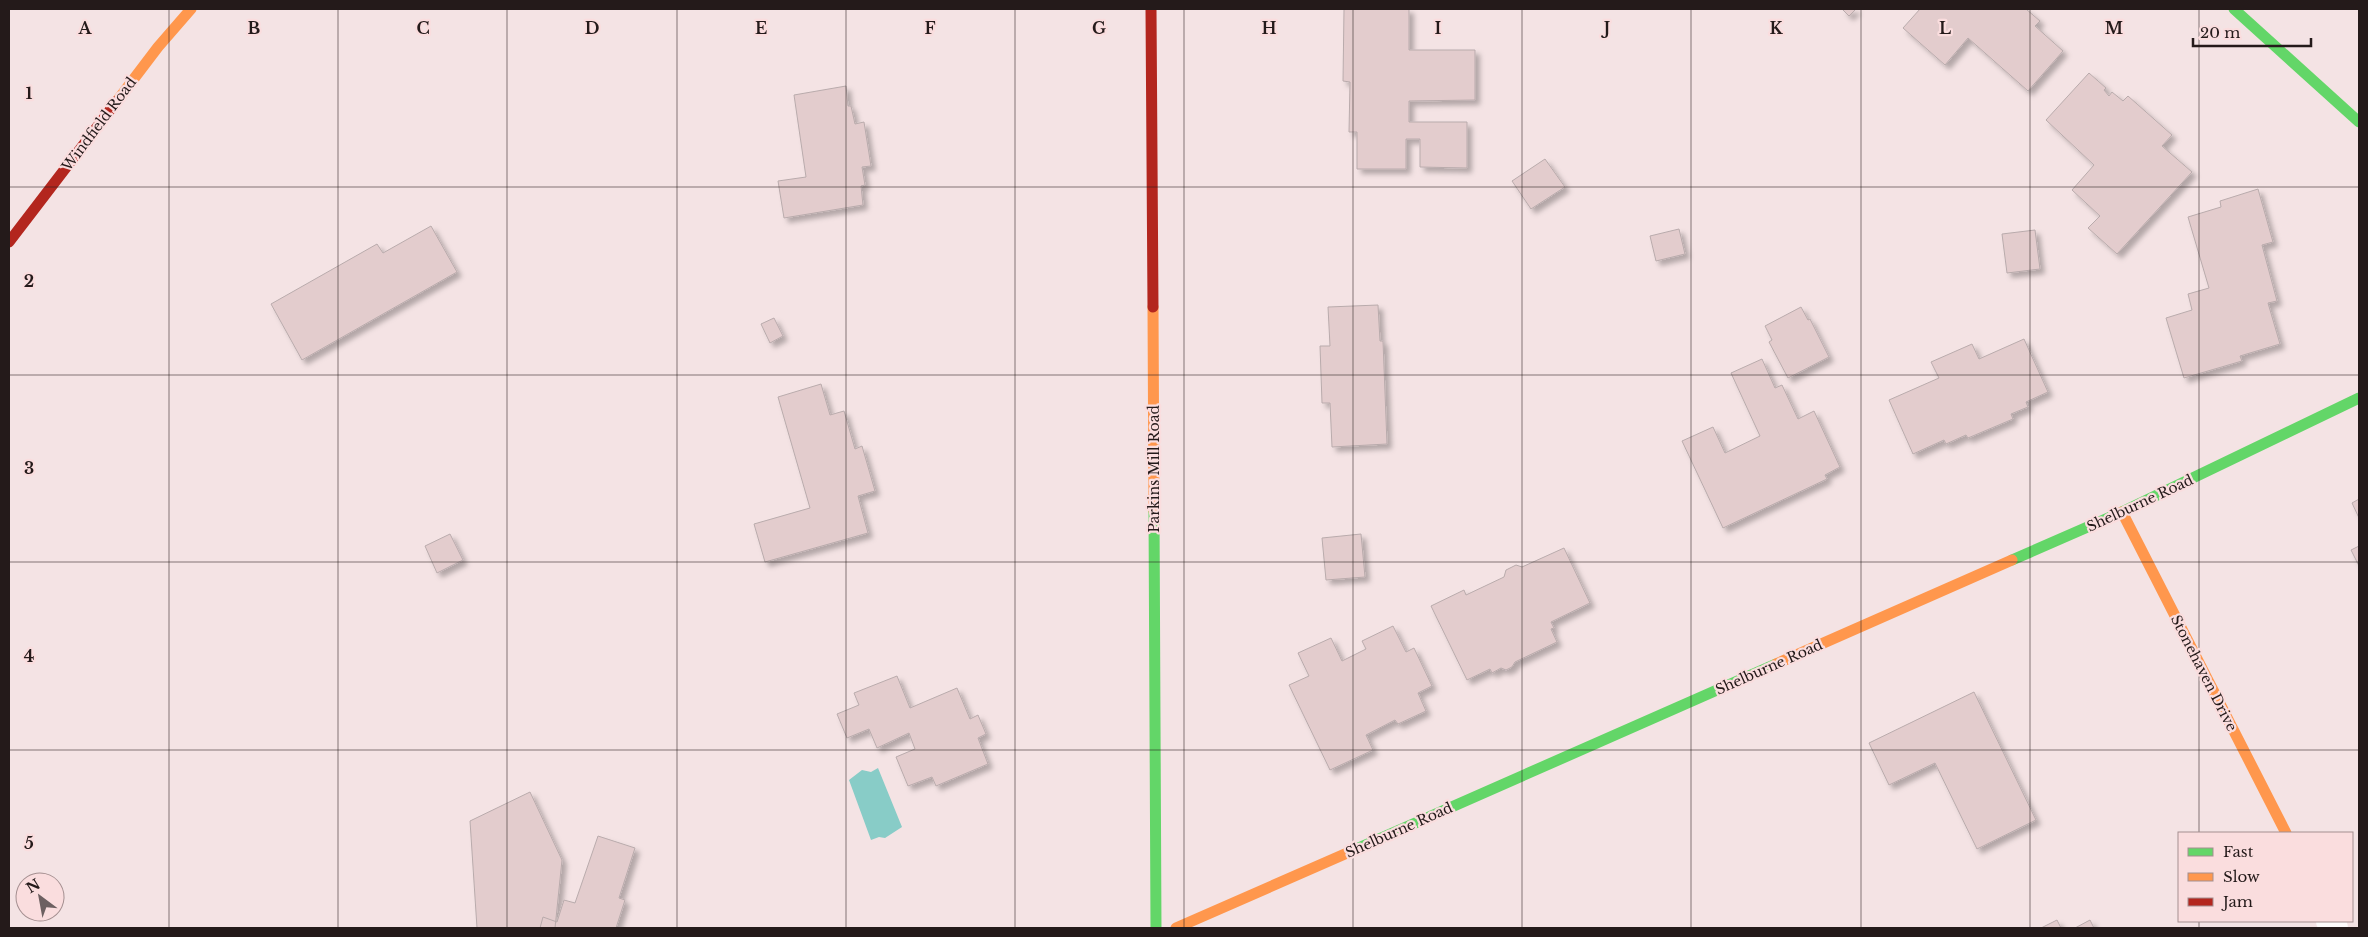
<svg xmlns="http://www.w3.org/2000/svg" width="2368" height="937" font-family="'Libre Baskerville',serif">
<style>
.water{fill:#88ccc7}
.building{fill:#e3cccd;stroke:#b9abac;filter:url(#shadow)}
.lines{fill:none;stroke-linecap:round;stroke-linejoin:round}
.street{stroke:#fdfbfb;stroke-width:28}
.fast{stroke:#63d668;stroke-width:11}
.slow{stroke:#ff974d;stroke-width:11}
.jam{stroke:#b3261e;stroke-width:11}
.grid{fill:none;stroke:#241a1a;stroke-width:1;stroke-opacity:0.55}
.labels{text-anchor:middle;stroke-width:4.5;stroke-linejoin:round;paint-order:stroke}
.street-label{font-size:14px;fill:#241a1a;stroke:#faddde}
.grid-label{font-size:16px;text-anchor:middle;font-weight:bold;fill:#241a1a;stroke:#faddde;stroke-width:4.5;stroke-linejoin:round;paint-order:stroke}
</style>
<defs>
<filter id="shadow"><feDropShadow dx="4.5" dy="4.5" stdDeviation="2.5" flood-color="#0004"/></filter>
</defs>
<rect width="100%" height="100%" fill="#f4e3e4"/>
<!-- water -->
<path class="water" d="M878 768 902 827 885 838 879 837 871 840 849 780 862 770 871 772Z"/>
<!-- building -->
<path class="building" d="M1344 9H1409V50H1475V100L1409 101V122H1467V168L1420 167V139H1406V169H1357V132H1349L1350 82 1343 81Z
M1842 9H1856L1849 16Z
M1920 9H2026L2040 21 2035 26 2063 51 2028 91 1968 38 1945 65 1903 28Z
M2089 73 2106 88 2104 90 2109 96 2112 92 2123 101 2128 96 2172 135 2162 146 2192 172 2117 254 2088 228 2100 216 2072 190 2094 165 2046 120Z
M846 86 848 106H851L855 124 864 122 871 166 862 167 865 185 861 186 863 205 784 218 778 181 806 177 794 95Z
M1545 159 1565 187 1531 209 1512 181Z
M2258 189 2273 242 2262 245 2277 301 2268 303 2280 344 2240 356 2242 361 2184 378 2166 318 2192 310 2188 294 2209 288 2188 217 2221 207 2220 201Z
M431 226 457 272 302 360 271 304 377 244 383 253Z
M1679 229 1685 254 1656 261 1650 236Z
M2035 230 2040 269 2007 273 2002 234Z
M1378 305 1380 341H1383L1387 444 1332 447 1330 403H1322L1320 346H1330L1328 307Z
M1801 307 1808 320 1810 319 1829 357 1788 378 1769 342 1772 340 1765 326Z
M774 318 783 336 770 343 761 324Z
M2024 339 2048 392 2026 402 2028 407 2011 414 2013 419 1968 438 1966 435 1946 444 1944 440 1913 454 1889 400 1939 378 1931 362 1972 344 1979 359Z
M1762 359 1775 388 1782 385 1798 419 1814 411 1840 467 1825 475 1827 479 1723 528 1682 441 1713 427 1725 453 1760 436 1731 373Z
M821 384 830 415 844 411 855 449 862 446 875 491 858 496 868 533 765 562 754 524 810 508 778 397Z
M2359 499V518L2352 503Z
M450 534 463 560 437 573 425 546Z
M1361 534 1365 577 1326 580 1322 538Z
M2359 546V566L2351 550Z
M1564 548 1590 603 1551 622 1554 628 1551 629 1557 642 1515 662 1512 667 1506 670 1501 668 1492 673 1490 669 1467 680 1431 606 1464 590 1466 595 1504 577 1506 570 1516 565 1522 567Z
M1393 626 1406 652 1414 648 1432 686 1418 693 1426 711 1398 724 1395 720 1366 735 1373 750 1330 770 1289 685 1309 676 1298 653 1331 638 1342 661 1366 649 1362 641Z
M897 676 910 708 957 688 970 719 978 715 986 734 978 738 988 764 936 786 932 777 908 786 896 757 915 749 909 733 877 748 869 729 847 738 837 714 859 705 854 693Z
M1974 692 2036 820 1977 849 1935 763 1889 785 1869 743Z
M530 792 562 860 555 928H477L470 821Z
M598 836 635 848 619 898 625 900 616 928H540L543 917 557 922 564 900 575 903Z
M2057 920 2061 928H2041Z
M2090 920 2094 928H2075Z"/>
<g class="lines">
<!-- street -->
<path class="street" d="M2330 921 2334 928"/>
<!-- fast -->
<path class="fast" d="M2234 9 2359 122
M1154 511 1156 928
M2012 560 2122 512 2359 398
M1354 850 1776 664"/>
<!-- slow -->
<path class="slow" d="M117 101 158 47 191 9
M1153 307 1154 511
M2122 512 2286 833
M1776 664 2012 560
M1176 928 1354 850"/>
<!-- jam -->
<path class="jam" d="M1151 9 1153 307
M9 242 117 101"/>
</g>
<!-- grid -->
<path class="grid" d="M169 9V928M338 9V928M507 9V928M677 9V928M846 9V928M1015 9V928M1184 9V928M1353 9V928M1522 9V928M1691 9V928M1861 9V928M2030 9V928M2199 9V833M9 187H2359M9 375H2359M9 562H2359M9 750H2359M2199 921V928"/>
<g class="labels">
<!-- street labels -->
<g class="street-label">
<text transform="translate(99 124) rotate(-53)" y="5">Windfield Road</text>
<text transform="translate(1154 469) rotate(-90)" y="5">Parkins Mill Road</text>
<text transform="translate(2140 503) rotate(-25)" y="5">Shelburne Road</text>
<text transform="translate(1769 667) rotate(-24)" y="5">Shelburne Road</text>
<text transform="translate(2204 673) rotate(63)" y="5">Stonehaven Drive</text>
<text transform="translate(1399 830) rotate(-24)" y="5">Shelburne Road</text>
</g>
</g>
<g class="grid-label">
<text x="85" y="34">A</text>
<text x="254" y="34">B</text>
<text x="423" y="34">C</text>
<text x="592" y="34">D</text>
<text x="761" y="34">E</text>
<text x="930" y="34">F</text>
<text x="1099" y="34">G</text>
<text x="1269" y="34">H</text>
<text x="1438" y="34">I</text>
<text x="1607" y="34">J</text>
<text x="1776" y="34">K</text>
<text x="1945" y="34">L</text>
<text x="2114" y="34">M</text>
<text x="29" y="99">1</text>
<text x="29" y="287">2</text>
<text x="29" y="474">3</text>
<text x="29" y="662">4</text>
<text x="29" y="849">5</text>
</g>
<!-- border -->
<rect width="2368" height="937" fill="none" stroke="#241a1a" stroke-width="20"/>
<!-- legend -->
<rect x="2178" y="832" width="175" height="90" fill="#faddde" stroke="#a48f90"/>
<rect x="2188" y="848" width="25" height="8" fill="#63d668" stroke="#a48f90"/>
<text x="2223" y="857" font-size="15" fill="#241a1a">Fast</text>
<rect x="2188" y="873" width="25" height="8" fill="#ff974d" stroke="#a48f90"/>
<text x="2223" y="882" font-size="15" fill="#241a1a">Slow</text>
<rect x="2188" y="898" width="25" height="8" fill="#b3261e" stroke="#a48f90"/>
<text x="2223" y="907" font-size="15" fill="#241a1a">Jam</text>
<!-- north arrow -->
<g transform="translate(40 897) rotate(328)"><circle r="24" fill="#faddde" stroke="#a48f90"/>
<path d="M0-4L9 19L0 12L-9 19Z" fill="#6d6061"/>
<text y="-8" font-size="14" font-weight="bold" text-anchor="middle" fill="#241a1a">N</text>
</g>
<!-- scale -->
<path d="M2193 38v8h118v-8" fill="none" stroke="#241a1a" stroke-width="2.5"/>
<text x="2200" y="38" font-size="15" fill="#241a1a" stroke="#faddde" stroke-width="4" paint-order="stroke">20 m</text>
</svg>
